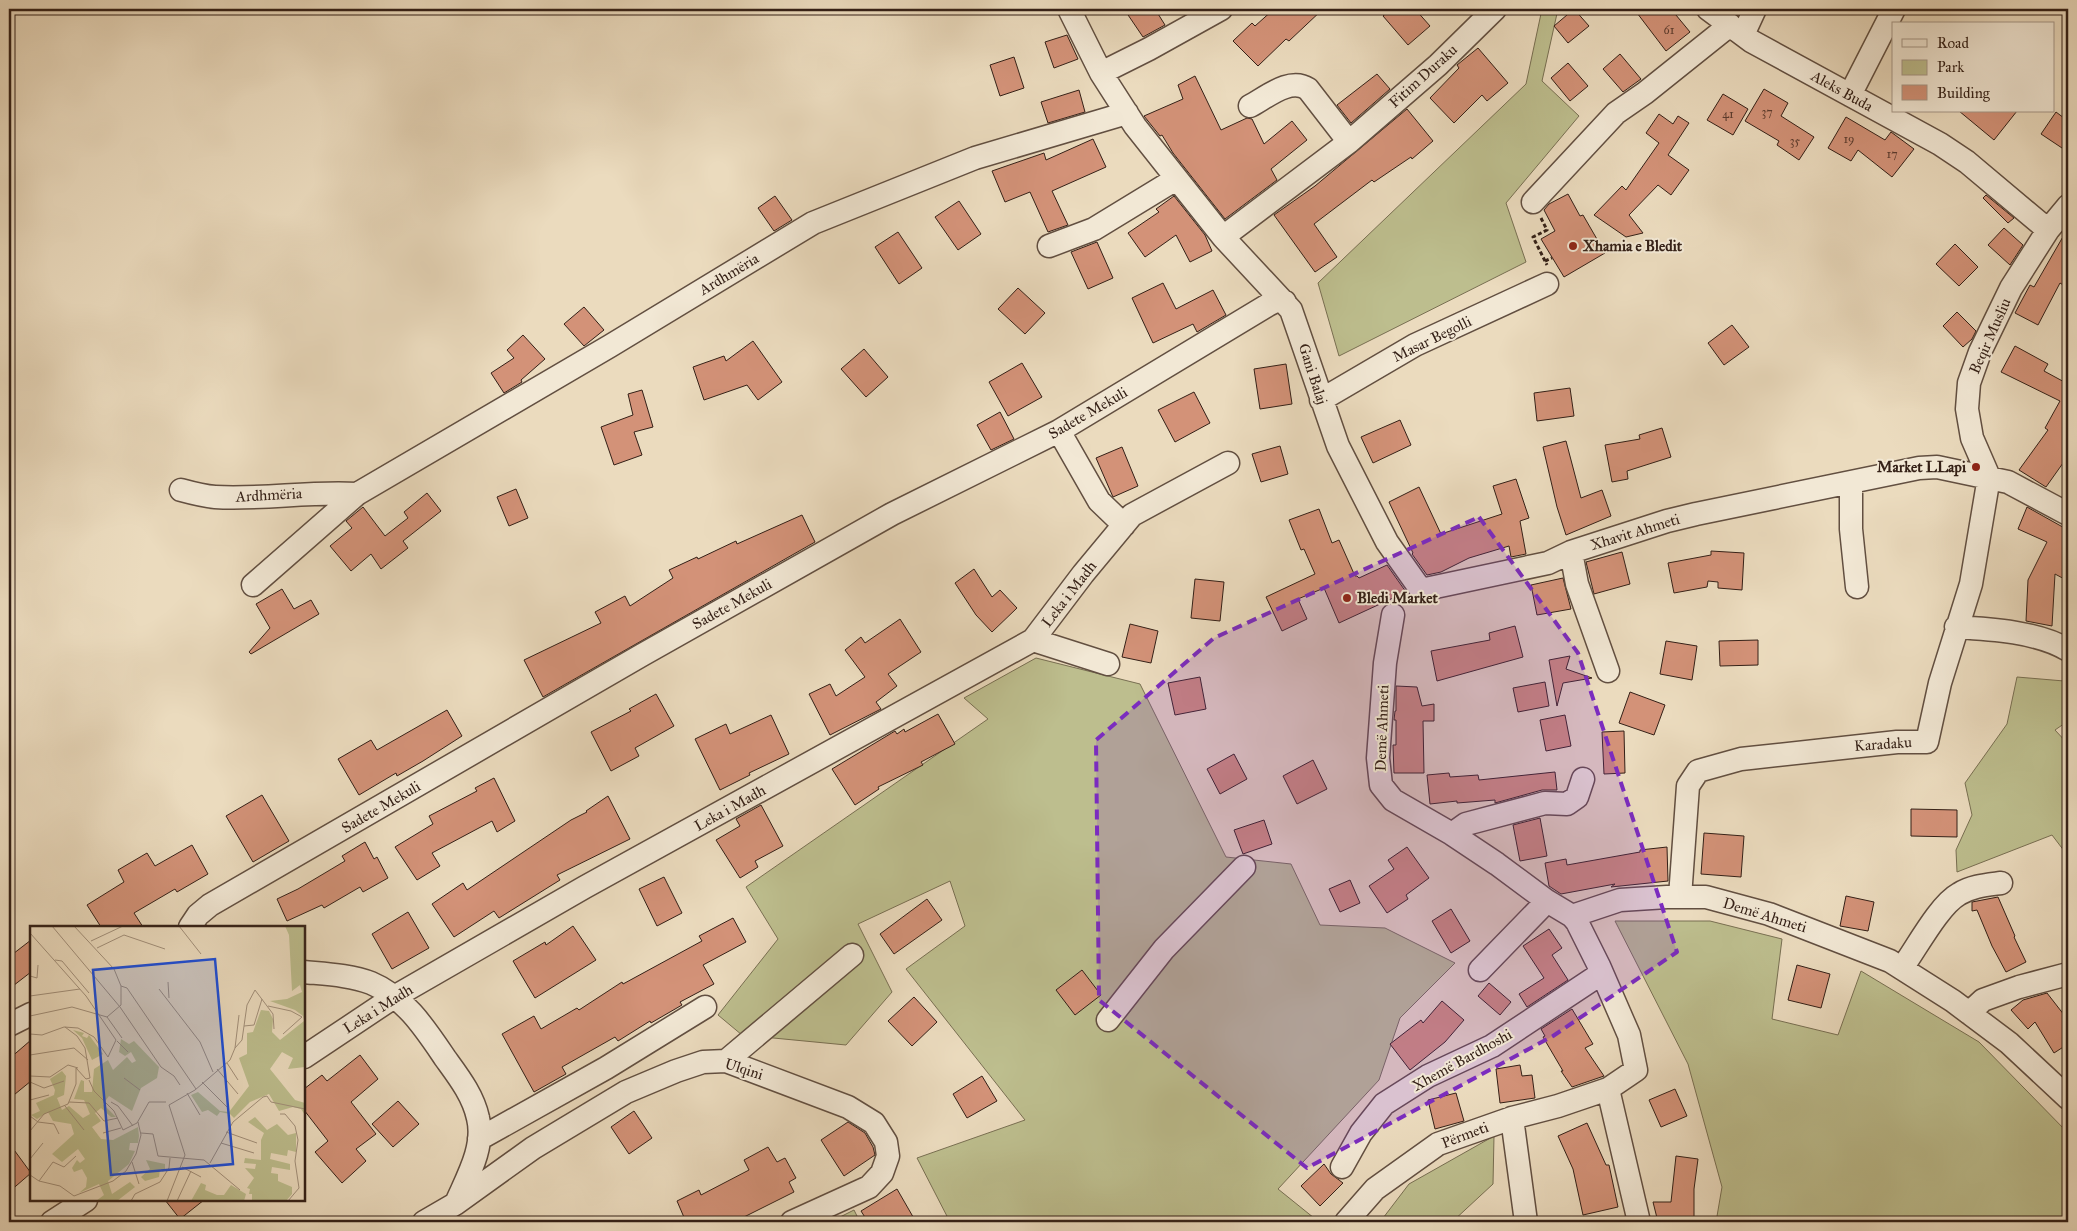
<svg xmlns="http://www.w3.org/2000/svg" width="2077" height="1231" font-family="'IM FELL Great Primer',serif">
<style>
.green{fill:#bdbe8e;stroke:#786f52}
.building{fill:#d39278;stroke:#342017}
.lines{fill:none;stroke-linecap:round;stroke-linejoin:round}
.minor-casing{stroke:#624f41;stroke-width:25}
.path{stroke:#342017;stroke-width:3;stroke-dasharray:4 2.5;stroke-linecap:butt}
.minor{stroke:#f2e8d5;stroke-width:22}
.marked{fill:#7b2cbf;fill-opacity:0.2;stroke:#7b2cbf;stroke-width:4;stroke-dasharray:10 6;stroke-linejoin:round}
.poi-dot{fill:#8f2418;stroke:#f2e8d5;stroke-width:2}
.labels{text-anchor:middle;stroke-width:4;stroke-linejoin:round;paint-order:stroke}
.number-label{font-size:12px;fill:#5c3c2f}
.street-label{font-size:15px;fill:#342017;stroke:#f2e8d5}
.poi-label{font-size:15px;font-weight:bold;fill:#342017;stroke:#f2e8d5;text-anchor:start}
.inset-road{fill:none;stroke:#a2907b;stroke-width:1}
.view{fill:#1d4ed8;fill-opacity:0.15;stroke:#1d4ed8;stroke-width:2.5}
.inset-edge{fill:none;stroke:#342017;stroke-width:2.5}
</style>
<rect width="100%" height="100%" fill="#ebdbbe"/>
<filter id="stains"><feTurbulence type="fractalNoise" baseFrequency=".004" numOctaves="4"/><feColorMatrix values="0 0 0 0 .2 0 0 0 0 .09 0 0 0 0 .02 0 0 0 .5 -.17"/></filter>
<radialGradient id="worn" r=".72"><stop offset=".6" stop-color="#630" stop-opacity="0"/><stop offset="1" stop-color="#630" stop-opacity=".3"/></radialGradient>
<!-- green -->
<path class="green" d="M1542 9H1558L1542 81 1579 116 1506 203 1526 262 1339 356 1318 283 1526 84Z
M1036 658 1140 684 1226 857 1291 864 1320 925 1385 928 1455 963 1400 1018 1379 1080 1278 1189 1319 1222H950L917 1158 1025 1120 906 969 965 926 950 881 858 924 892 992 846 1045 742 1035 718 1015 778 939 746 887 988 719 964 698Z
M2017 677 2064 681 2068 685V721L2055 730 2068 744V856L2052 835 1957 872 1956 850 1972 815 1965 783 2007 724Z
M1615 921H1710L1782 939 1772 1019 1838 1035 1861 971 1979 1042 2068 1133V1222H1716L1722 1187 1688 1064Z
M1494 1136 1493 1184 1452 1222H1380L1409 1184Z
M854 1210 860 1222H830Z"/>
<!-- building -->
<path class="building" d="M1124 9H1155L1165 25 1143 37Z
M1274 9H1323L1289 41 1286 39 1258 66 1233 41 1252 23 1255 26Z
M1391 9H1415L1430 26 1408 45 1383 16Z
M1574 9 1589 26 1568 43 1554 26Z
M1634 9H1671L1690 32 1666 51Z
M1067 35 1078 59 1054 68 1045 42Z
M1478 48 1508 83 1487 101 1482 95 1454 123 1430 98 1459 68 1457 65Z
M1620 54 1641 79 1623 92 1603 69Z
M1014 57 1024 88 1000 96 990 65Z
M1568 63 1588 86 1570 101 1551 78Z
M1377 74 1390 89 1351 123 1337 105Z
M1195 76 1221 130 1247 118 1252 119 1264 144 1292 121 1307 140 1271 169 1277 180 1225 219 1173 153 1162 135 1160 136 1144 116 1183 99 1178 85Z
M1764 89 1788 103 1781 116 1814 137 1799 160 1777 145 1779 141 1745 121Z
M1079 90 1085 112 1048 123 1041 102Z
M1723 94 1748 109 1733 135 1707 120Z
M1407 109 1433 141 1412 159 1411 157 1374 182 1372 180 1314 224 1337 257 1315 272 1274 215 1315 186Z
M1959 111H2017L1994 140Z
M2056 112 2068 121V152L2041 134Z
M1659 114 1673 124 1678 116 1689 123 1668 155 1689 170 1671 195 1658 185 1629 215 1643 233 1626 237 1594 215 1622 186 1626 190 1659 143 1646 133Z
M1846 117 1885 140 1891 132 1914 149 1892 177 1858 150 1851 161 1828 148Z
M1093 139 1106 167 1052 191 1068 225 1048 232 1030 192 1005 202 992 171 1044 153 1046 160Z
M1568 194 1580 216 1583 215 1605 253 1564 277 1541 239 1555 231 1544 210 1549 204Z
M1986 195 2014 218 2008 223 1983 198Z
M775 196 792 220 774 231 758 208Z
M1174 196 1205 235 1212 251 1190 262 1176 235 1145 257 1128 233 1159 212 1156 209Z
M959 201 981 234 958 250 935 217Z
M2004 228 2023 245 2010 265 1988 245Z
M2068 228V288L2060 283 2038 325 2015 313 2030 285 2034 287Z
M898 232 922 268 899 284 875 247Z
M1097 242 1113 278 1088 289 1071 252Z
M1955 244 1978 267 1959 286 1936 264Z
M1163 283 1176 309 1213 290 1226 315 1197 332 1193 324 1153 343 1132 298Z
M1018 288 1045 313 1025 334 998 309Z
M584 307 604 330 584 346 564 324Z
M1957 312 1976 331 1972 339 1963 347 1943 326Z
M1732 325 1749 347 1724 365 1708 343Z
M523 335 545 359 521 380 522 382 504 393 491 373 514 358 507 350Z
M753 341 782 382 758 400 747 385 704 400 693 367 724 356 726 361Z
M2015 346 2048 364 2044 371 2068 384V456L2046 487 2019 470 2048 430 2045 428 2060 401 2001 372Z
M864 349 888 377 866 397 841 369Z
M1022 363 1042 397 1008 416 989 382Z
M1286 364 1292 404 1260 409 1254 369Z
M1570 388 1574 416 1537 421 1534 393Z
M642 390 653 427 634 432 642 455 614 465 601 427 633 415 628 394Z
M1194 392 1210 423 1175 442 1158 410Z
M1000 412 1014 439 991 450 977 425Z
M1400 420 1411 445 1373 463 1361 437Z
M1662 428 1671 457 1627 471 1628 479 1612 482 1605 445 1640 439 1639 435Z
M1566 441 1581 498 1602 490 1611 516 1566 535 1557 507 1543 447Z
M1280 446 1288 474 1261 482 1252 454Z
M1122 447 1138 486 1113 497 1096 458Z
M1516 479 1529 518 1520 521 1526 554 1511 557 1509 546 1469 558 1441 572 1427 575 1412 554 1413 553 1389 502 1419 487 1441 534 1502 514 1493 486Z
M516 489 528 518 509 526 497 497Z
M427 493 441 511 403 541 408 548 381 569 371 554 351 571 330 546 352 528 346 521 363 507 385 536 408 518 404 512Z
M2027 507 2068 530V581L2055 574 2052 626 2026 621 2028 580 2047 542 2018 529Z
M1319 509 1332 543 1339 540 1355 576H1357L1359 578 1387 565 1406 592 1339 623 1324 588 1298 599 1307 619 1282 631 1266 597 1315 574 1304 549 1301 550 1289 520Z
M802 515 815 542 543 697 524 660 601 623 595 612 625 596 630 606 673 578 669 570 697 557 698 559 736 541 737 544Z
M1711 551 1744 553 1742 590 1718 588V582L1708 581 1707 587 1674 593 1668 563 1711 555Z
M1622 552 1630 584 1594 594 1586 562Z
M974 569 992 597 1000 590 1017 608 992 632 976 615 955 583Z
M1563 578 1571 609 1537 615 1531 585Z
M1195 579 1224 582 1220 621 1191 618Z
M282 589 294 609 311 600 319 614 251 654 249 652 270 628 256 604Z
M900 619 921 652 888 674 897 686 876 702 881 709 830 735 809 694 830 684 836 696 865 677 845 650 861 637 865 643Z
M1130 624 1158 631 1151 663 1122 657Z
M1515 626 1523 657 1437 681 1431 651 1490 640 1489 633Z
M1758 640V665L1720 666 1719 641Z
M1666 641 1697 646 1692 680 1660 674Z
M1570 656 1566 669 1592 678 1563 683 1557 706 1549 660Z
M1200 677 1206 709 1175 715 1168 683Z
M1545 682 1549 706 1518 712 1513 688Z
M1396 686 1417 687 1422 706 1434 704V721H1423L1424 773H1394L1393 745H1396V720H1394L1395 711H1396Z
M1630 692 1665 705 1654 735 1619 723Z
M656 694 674 726 635 748 639 756 611 771 591 732 631 711 629 709Z
M447 710 462 736 423 761 397 776 396 773 359 795 338 759 371 740 377 750Z
M938 714 955 744 921 762 923 765 878 787 879 789 855 805 832 769 895 731 897 734 904 729 905 732Z
M771 715 789 754 749 773 750 775 720 790 695 739 726 724 730 734Z
M1565 715 1571 746 1546 751 1540 720Z
M1624 731 1625 773 1604 774 1602 732Z
M1234 754 1247 779 1220 794 1207 769Z
M1313 760 1327 789 1297 804 1283 776Z
M1555 772 1557 790H1542L1495 803V800L1457 803V801L1430 804 1427 775 1449 773 1450 777 1478 775 1479 780Z
M494 778 515 821 497 832 492 821 432 853 440 866 417 880 395 847 433 824 429 816 477 791 475 788Z
M262 795 289 841 253 862 226 816Z
M608 796 630 839 557 875 560 880 499 918 494 911 454 937 432 904 463 883 467 890 571 820 587 812 586 811Z
M761 805 783 846 755 861 758 867 740 878 716 840 740 826 736 819Z
M1911 809 1957 810V837L1911 836Z
M1540 818 1547 856 1520 861 1513 825Z
M1264 820 1272 844 1243 854 1234 830Z
M1704 833 1744 836 1741 877 1701 874Z
M365 842 374 859 377 857 388 878 363 892 360 887 324 908 322 905 287 921 277 899 298 889 345 861 342 856Z
M192 845 208 874 177 892 175 889 134 913 143 927H101L87 905 124 882 118 870 147 853 155 866Z
M1407 847 1429 878 1406 895 1408 899 1387 913 1369 886 1394 869 1388 860Z
M1667 847 1668 881 1611 887 1615 884 1561 894 1549 886 1545 863 1566 859 1567 865 1640 852V850Z
M664 877 682 913 657 926 639 889Z
M1350 880 1360 903 1340 912 1329 889Z
M1846 896 1874 902 1868 931 1840 926Z
M1998 897 2015 936 2014 937 2026 962 2006 972 1992 946 1977 910 1972 911V902Z
M927 899 942 920 894 954 880 934Z
M1451 909 1470 941 1451 953 1432 921Z
M408 912 429 948 392 969 372 934Z
M733 918 746 942 703 965 714 984 680 1002 682 1005 651 1023 650 1021 618 1041 615 1037 562 1067 566 1074 534 1092 502 1034 534 1016 541 1029 577 1008 579 1010 622 982 623 984 702 941 699 936Z
M573 926 596 960 535 998 513 961 545 942 546 945Z
M1549 929 1562 948 1552 955 1568 980 1527 1007 1519 994 1544 978 1523 946Z
M31 940V972L9 989V957Z
M1797 965 1830 974 1821 1008 1788 1000Z
M1082 970 1101 995 1075 1015 1056 990Z
M1489 983 1511 1002 1500 1015 1478 996Z
M2047 993 2068 1020V1044L2054 1053 2035 1022 2028 1029 2011 1010 2023 1000Z
M914 997 937 1022 912 1046 888 1021Z
M1442 1001 1464 1020 1445 1042 1410 1070 1390 1044 1421 1020 1423 1023Z
M1572 1009 1593 1044 1585 1048 1604 1076 1572 1087 1561 1071H1563L1543 1037 1545 1036 1541 1029Z
M31 1040V1081L9 1099V1059Z
M360 1055 378 1079 351 1102 376 1134 356 1149 366 1161 342 1183 315 1152 328 1141 304 1110V1089L322 1075 327 1081Z
M1520 1065 1522 1076 1532 1075 1535 1098 1500 1103 1496 1069Z
M982 1076 997 1101 967 1118 953 1094Z
M1675 1089 1687 1116 1661 1127 1649 1100Z
M1456 1093 1464 1121 1435 1129 1428 1100Z
M398 1101 419 1124 393 1147 372 1124Z
M634 1111 652 1138 629 1154 611 1127Z
M848 1122 865 1133 873 1147 875 1155 844 1176 821 1140Z
M1587 1123 1606 1165H1609L1618 1207 1583 1215 1573 1169 1558 1136Z
M9 1143 31 1173 9 1192Z
M768 1147 777 1162 785 1158 796 1178 789 1182 794 1192 734 1222H686L677 1201 699 1190 701 1195 749 1170 744 1160Z
M1676 1156 1698 1159 1694 1189V1219L1657 1218 1653 1202H1671Z
M1324 1164 1331 1174 1343 1183 1320 1206 1301 1186Z
M897 1189 916 1222H868L861 1211Z
M165 1200H204L180 1219Z"/>
<g class="lines">
<defs>
<path id="minor" d="M1069 9 1101 73 1135 126 1223 237 1291 310 1338 446 1387 542 1421 590 1548 563 1571 552 1667 521 1696 514 1919 468 1937 467 2008 482 2068 514
M1708 9 1751 41 1940 144 1967 162 2048 230
M1743 35 1755 9
M1101 73 1149 49 1221 9
M1850 95 1894 9
M1250 106C1267 97 1290 77 1308 89L1349 142
M1533 202 1616 113 1645 93 1730 25
M1223 237 1349 142 1438 65 1495 9
M1049 246 1094 229 1176 179
M1321 400 1415 345 1547 284
M1059 431 1099 501 1124 525
M1851 482V529L1857 587
M181 490C192 493 203 496 215 497 262 500 309 491 357 494
M1571 552 1577 584 1608 671
M253 585 357 494 610 346 813 223 975 158 1127 113
M1956 627C1991 629 2039 632 2068 650
M1033 640 1108 664
M1452 834 1466 824 1545 803 1567 804 1577 797 1583 779
M1680 897 1688 786 1698 771 1741 759 1897 742H1927L1940 683 1971 584 1989 477 1972 438 1967 409 1969 383 1980 352 2011 288 2048 230 2068 206
M1572 916 1620 900 1667 897H1706L1769 914 1890 961 1953 1001 2009 1043 2068 1098
M190 927 198 915 210 905 642 655 892 514 1059 431 1268 305 1276 301 1285 302
M1902 968C1916 949 1939 905 1959 894 1972 886 1986 885 2001 883
M1480 970 1547 901
M304 972C325 974 351 975 371 983 405 997 426 1030 445 1058 458 1076 473 1095 478 1118 485 1146 468 1176 457 1201
M1969 1013 1983 1000 2019 987 2068 974
M1108 1020 1164 949 1244 867
M9 1025 31 1014
M304 1057 394 997 585 887 1033 640 1083 574 1132 515 1228 463
M726 1061 852 955
M1608 1089 1639 1222
M1512 1118 1526 1222
M479 1139 606 1068 705 1007
M1342 1167 1361 1133 1384 1104 1428 1076 1492 1046 1602 973
M52 1222 86 1200
M424 1222 455 1204 533 1148 626 1092 676 1071 703 1062 726 1061 848 1107 874 1123 886 1142 888 1156 882 1173 869 1187 792 1222
M1346 1222 1375 1189 1438 1144 1512 1118 1558 1106 1608 1089 1636 1070 1629 1035 1599 966 1577 922 1572 916 1547 901 1497 864 1452 834 1393 800 1381 785 1378 758 1385 663 1393 615"/>
</defs>
<!-- minor casing -->
<use href="#minor" class="minor-casing"/>
<!-- path -->
<path class="path" d="M1541 218 1547 230 1533 237 1547 265
M1545 261 1552 258"/>
<!-- minor -->
<use href="#minor" class="minor"/>
</g>
<!-- marked area -->
<path class="marked" d="M1479 517 1578 653 1677 952 1553 1036 1307 1168 1099 1000 1096 740 1214 638Z"/>
<!-- markers -->
<g class="poi-dot">
<circle cx="1573" cy="246" r="5"/>
<circle cx="1976" cy="467" r="5"/>
<circle cx="1347" cy="598" r="5"/>
</g>
<g class="labels">
<!-- number labels -->
<g class="number-label">
<text x="1669" y="34">61</text>
<text x="1767" y="116">37</text>
<text x="1728" y="118">41</text>
<text x="1849" y="143">19</text>
<text x="1795" y="145">35</text>
<text x="1892" y="158">17</text>
</g>
<!-- street labels -->
<g class="street-label">
<text transform="translate(1423 76) rotate(-42)" y="5">Fitim Duraku</text>
<text transform="translate(1842 91) rotate(29)" y="5">Aleks Buda</text>
<text transform="translate(729 274) rotate(-31)" y="5">Ardhmëria</text>
<text transform="translate(1990 336) rotate(-66)" y="5">Beqir Musliu</text>
<text transform="translate(1432 339) rotate(-26)" y="5">Masar Begolli</text>
<text transform="translate(1313 374) rotate(72)" y="5">Gani Balaj</text>
<text transform="translate(1088 413) rotate(-30)" y="5">Sadete Mekuli</text>
<text transform="translate(269 495) rotate(-3)" y="5">Ardhmëria</text>
<text transform="translate(1635 532) rotate(-17)" y="5">Xhavit Ahmeti</text>
<text transform="translate(1069 594) rotate(-52)" y="5">Leka i Madh</text>
<text transform="translate(732 604) rotate(-29)" y="5">Sadete Mekuli</text>
<text transform="translate(1382 728) rotate(-88)" y="5">Demë Ahmeti</text>
<text transform="translate(1883 744) rotate(-4)" y="5">Karadaku</text>
<text transform="translate(381 807) rotate(-30)" y="5">Sadete Mekuli</text>
<text transform="translate(730 808) rotate(-29)" y="5">Leka i Madh</text>
<text transform="translate(1765 915) rotate(17)" y="5">Demë Ahmeti</text>
<text transform="translate(378 1009) rotate(-32)" y="5">Leka i Madh</text>
<text transform="translate(1462 1060) rotate(-29)" y="5">Xhemë Bardhoshi</text>
<text transform="translate(744 1069) rotate(18)" y="5">Ulqini</text>
<text transform="translate(1465 1135) rotate(-21)" y="5">Përmeti</text>
</g>
<!-- poi labels -->
<g class="poi-label">
<text x="1583" y="251">Xhamia e Bledit</text>
<text x="1966" y="472" text-anchor="end">Market LLapi</text>
<text x="1357" y="603">Bledi Market</text>
</g>
</g>
<!-- overview -->
<g transform="translate(30 926)">
<rect width="275" height="275" fill="#ebdbbe"/>
<path d="M255 0H275V141L258 143 263 132 252 126 240 143 265 174 275 177V189L271 183 263 181 249 185 239 168 220 176 204 192 200 188 190 186 187 190 178 184 172 186 161 169 168 166 190 185 199 186 219 160 209 132 217 128V107L223 106 231 84 239 85 243 93 242 106 250 114 274 95 273 90 265 84 240 75 257 73 272 66 270 59 262 65 259 9ZM43 104 54 107 52 110 57 112 59 109 73 128 62 134 52 112ZM91 113 99 118 104 115 129 141 127 152 111 162 102 185 79 170 73 178 86 191H81L71 182 65 187 71 195 62 201 71 213 83 214 108 201 109 210 108 217H100L99 224 105 225 99 238 78 255 82 268 100 256 105 261 87 275H66L74 269 69 258 49 267 56 261 57 252 52 243 44 246 42 242 47 234 50 237 55 233 48 223 32 236 22 228 44 208 41 198 23 195 18 186 7 193 1 189 10 185 6 177 24 169 25 164 20 153 32 145 36 150 34 169 27 172 32 184 39 180 53 192 60 188 54 174 44 173 51 154 54 155V166H62L64 143 78 134 83 144 97 131 102 137 106 135 101 126 95 130 89 126ZM225 191 237 204 247 198 258 209 266 207V226L258 224 257 230 241 227 240 233 260 238V244L242 241 241 247 248 248V255L262 261V268L256 275H222V268H219L220 263 217 262 224 252 215 242 225 243 226 238 214 237 215 232 231 234V214L234 207 218 196ZM116 234 135 238V243L133 246 130 243 129 251 115 255 111 251 120 243ZM171 257 176 259 175 264 187 269H194L201 259 216 268 214 275H161Z" fill="#bdbe8e"/>
<path class="inset-road" d="M22 0 90 81 131 141 144 150 150 159M149 0 171 28M0 7 56 70 86 114 78 131 64 111 48 102 34 101 12 109 0 108M61 15 93 0M67 22 94 9 135 23M25 34 32 35 59 67M0 50 7 52 8 39M138 56 139 72M91 60 97 62 166 163M129 63 170 116 183 146M0 70 50 63M238 80 261 85 272 91 253 108M0 90 42 81 77 91 91 79V60L84 43 44 0M77 91 92 112M214 100 224 99 232 73M87 115 98 126M205 122 212 114 217 79 225 64 243 88 244 103M0 129 44 122 58 134M197 137 208 154M187 143 208 168M0 150 20 151 38 139 48 142M94 152 110 164M59 154 64 165 84 185 93 204 107 197 119 176H136M0 156 14 162 34 155M172 156 199 183M157 167 170 189M0 174 19 169M39 176 59 177 74 195 88 192M81 176 88 180 103 200M35 180 54 204M250 188H255L265 200 268 214 265 235 269 262 258 275M0 190 8 196 24 198 29 208M0 205 14 188 38 178 46 158V142L56 153 60 152 55 122 47 110 35 101M196 206 227 217M73 207 91 202M111 207 123 208 128 230 174 234 210 264M191 217 224 227M0 233 13 217M102 236 109 258M180 237 203 196 233 171 237 170 241 176 275 183M152 241 171 251M0 249 9 255 30 260 44 270 83 255 96 245 106 228 111 209 108 196M9 255 23 236 34 241 46 230M101 275 105 268 130 256 139 242 140 232M137 275 155 229 139 179 165 164 200 134 205 122 209 89M147 275 161 245"/>
<path class="view" d="M185 33 203 238 81 249 63 44Z"/>
<rect width="275" height="275" class="inset-edge"/>
</g>
<!-- margin -->
<rect width="2077" height="1231" fill="none" stroke="#ebdbbe" stroke-width="30"/>
<rect x="10" y="10" width="2057" height="1211" fill="none" stroke="#342017" stroke-width="2.5"/>
<rect x="15" y="15" width="2047" height="1201" fill="none" stroke="#342017"/>
<!-- legend -->
<rect x="1892" y="22" width="162" height="90" fill="#f2e8d5" stroke="#a69889"/>
<rect x="1902" y="39" width="25" height="8" fill="#f2e8d5" stroke="#a69889"/>
<text x="1937" y="48" font-size="15" fill="#342017">Road</text>
<rect x="1902" y="60" width="25" height="15" fill="#bdbe8e" stroke="#a69889"/>
<text x="1937" y="72" font-size="15" fill="#342017">Park</text>
<rect x="1902" y="85" width="25" height="15" fill="#d39278" stroke="#a69889"/>
<text x="1937" y="98" font-size="15" fill="#342017">Building</text>
<rect width="100%" height="100%" filter="url(#stains)"/>
<rect width="100%" height="100%" fill="url(#worn)"/>
</svg>
